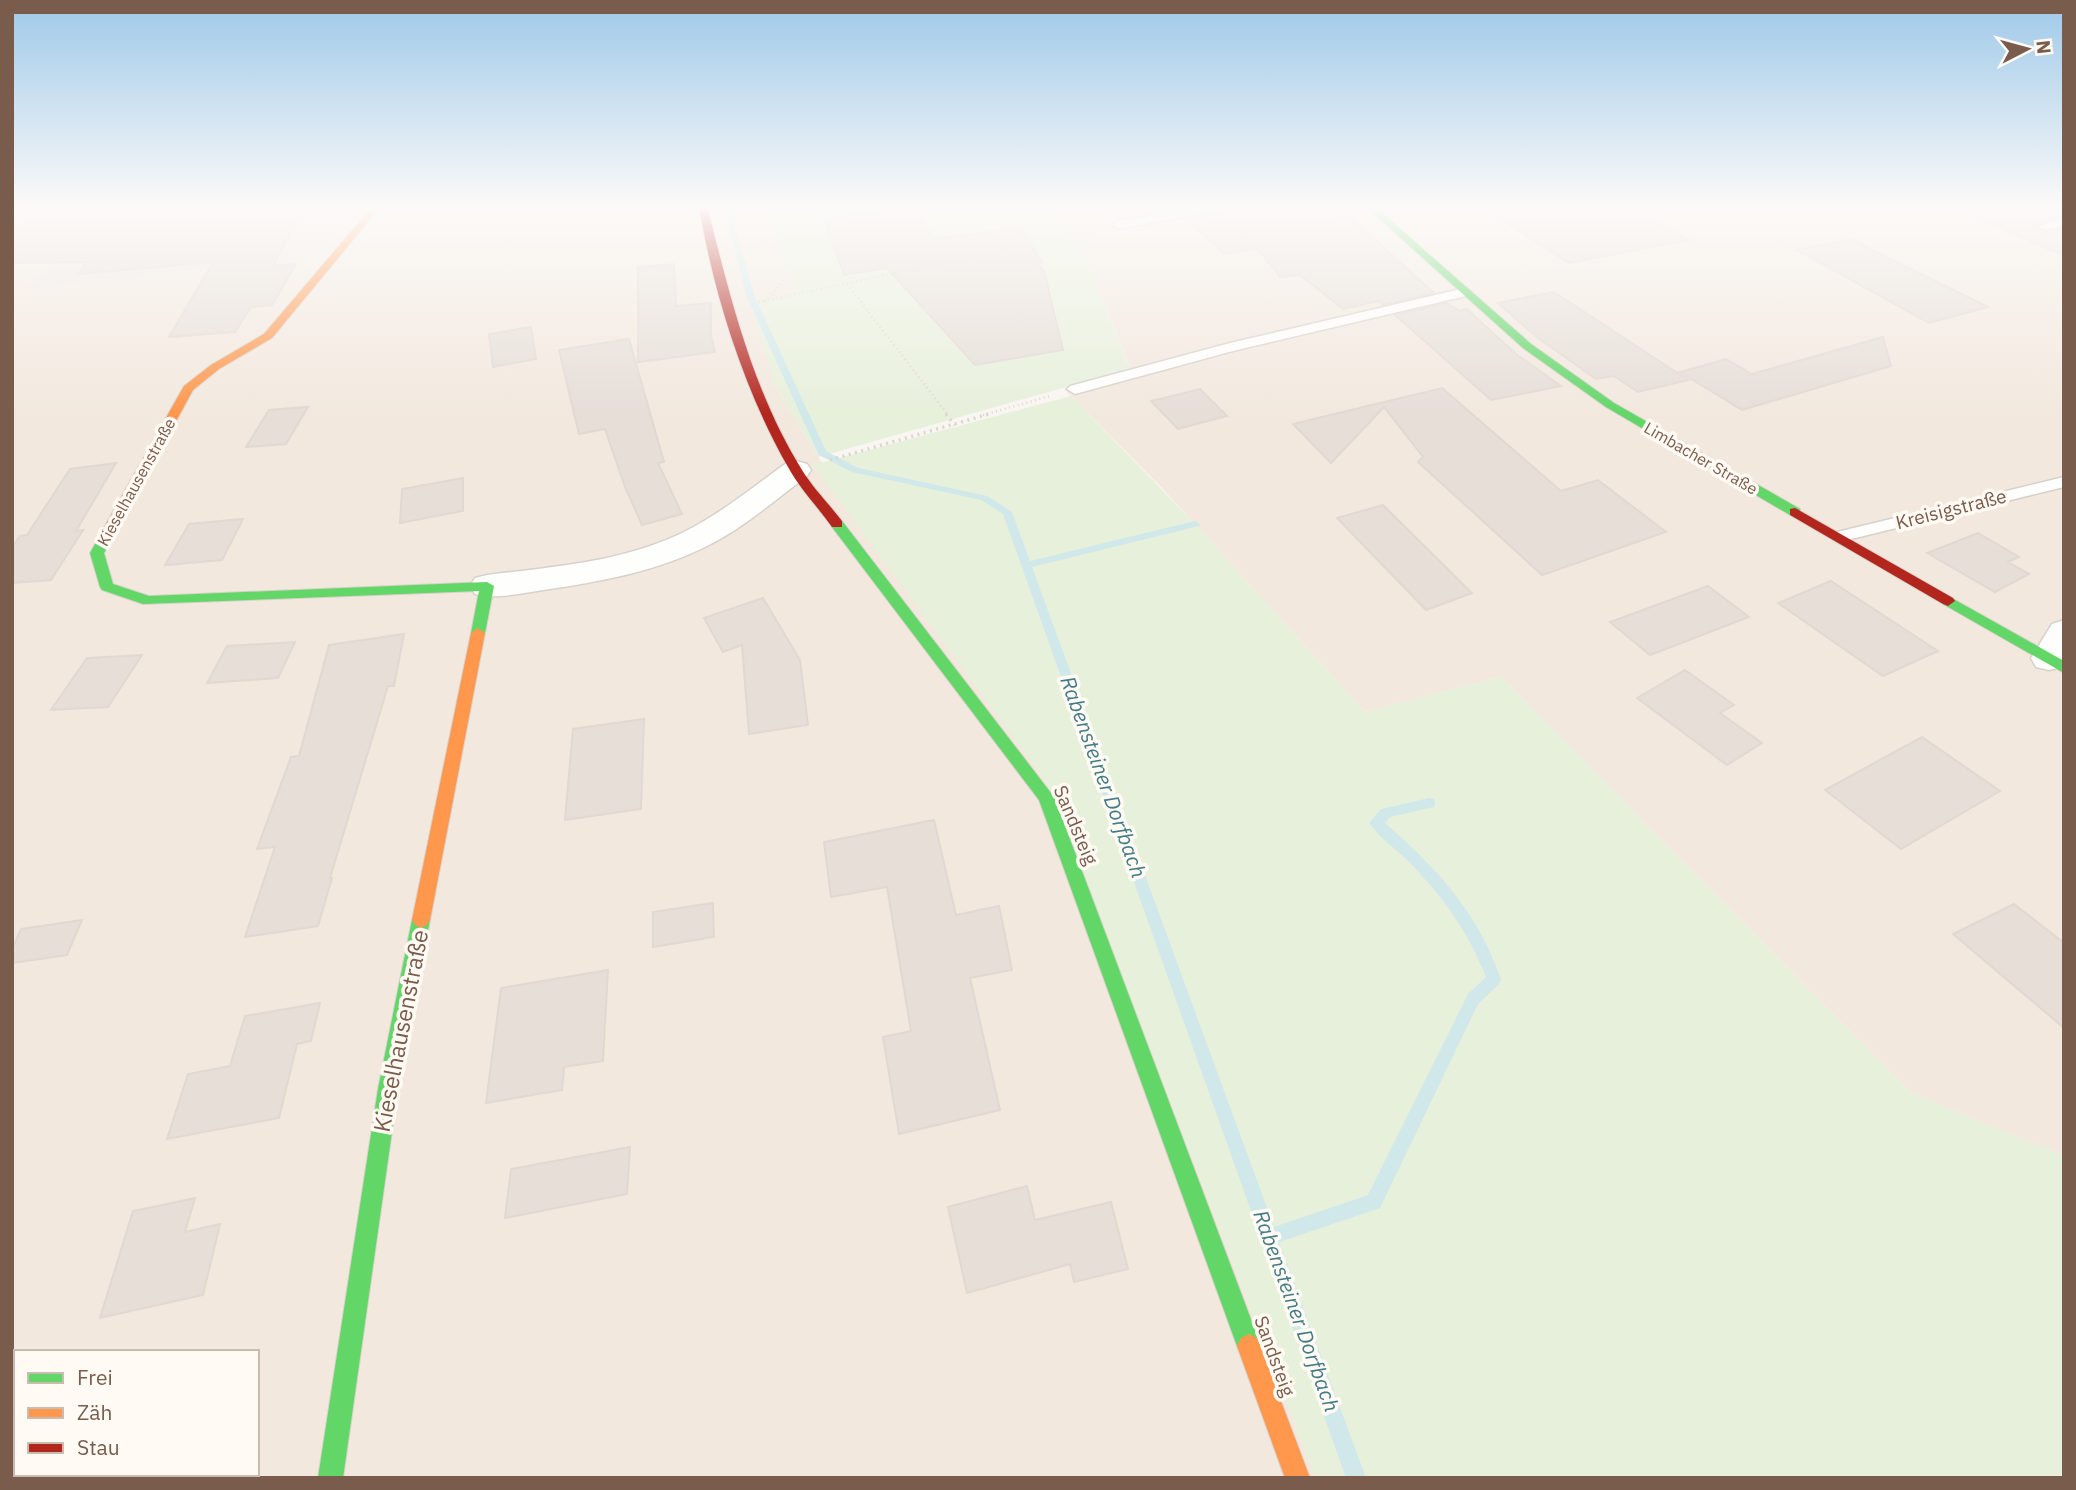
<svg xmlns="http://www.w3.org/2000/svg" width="2076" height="1490" font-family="'IBM Plex Sans',sans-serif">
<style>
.residential{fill:#f2e8de;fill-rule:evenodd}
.industrial{fill:#ede5e0}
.green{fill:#e7f0db}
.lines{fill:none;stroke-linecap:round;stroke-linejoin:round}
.stream{fill:#d0e8ea;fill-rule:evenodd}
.building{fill:#e6ded7;stroke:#e2d8d2;stroke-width:2}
.lane-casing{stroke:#d7d1cb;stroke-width:3}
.street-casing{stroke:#d7d1cb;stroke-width:3}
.fast-casing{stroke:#d9d2cb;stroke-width:2}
.slow-casing{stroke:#d9d2cb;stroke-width:2}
.jam-casing{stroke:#d9d2cb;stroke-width:2}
.path-far1{stroke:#dcd5d0;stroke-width:2.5;stroke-dasharray:1 3.5;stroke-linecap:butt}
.path{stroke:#dcd5d0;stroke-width:3.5;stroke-dasharray:2 4.5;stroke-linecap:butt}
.lane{fill:#fefefd;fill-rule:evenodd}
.street{fill:#fefefd;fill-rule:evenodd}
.fast{fill:#63d668;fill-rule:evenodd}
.slow{fill:#ff974d;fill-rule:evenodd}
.jam{fill:#b3261e;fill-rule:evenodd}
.labels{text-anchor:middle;stroke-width:7;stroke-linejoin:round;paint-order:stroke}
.far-street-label{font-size:16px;fill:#7a5c4d;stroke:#fffaf3}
.street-label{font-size:19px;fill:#7a5c4d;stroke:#fffaf3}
.water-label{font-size:21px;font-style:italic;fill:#437c86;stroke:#fffaf3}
.near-street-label{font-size:23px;fill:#7a5c4d;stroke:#fffaf3}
</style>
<rect width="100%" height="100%" fill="#f9f5f0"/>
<!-- residential -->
<path class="residential" d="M12 206H96L37 278 359 209 352 206H766L797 296 774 383 818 457 1046 781 1316 1478H12ZM16 1352H257V1474H16Z
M1049 206H2064V1156L1911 1093 1501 677 1365 712 1164 490 1064 389 1130 368 1076 233Z"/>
<!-- industrial -->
<path class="industrial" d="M96 206H352L359 210 312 257 29 288Z"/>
<!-- green -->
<path class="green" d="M766 206H1049L1076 233 1130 369 818 457 774 383 752 305 797 296Z
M1071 396 1195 524 1365 712 1501 677 1911 1093 2064 1156V1478H1316L1046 781 813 465Z"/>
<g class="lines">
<!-- stream -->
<path class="stream" d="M724 206H730L754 295 826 451 858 468 987 496 1012 512 1030 561 1195 521 1200 524 1199 526 1032 567 1274 1227 1368 1195 1468 994 1486 977C1467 931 1447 902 1412 865 1399 851 1380 839 1369 823L1381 809 1386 808 1429 798 1434 799 1435 803 1434 807 1429 808 1390 817 1385 823C1421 854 1458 891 1481 934 1489 948 1495 964 1501 979L1499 984 1478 1004 1380 1208 1279 1242 1366 1478H1346L1003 514 981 500 852 472 819 455 746 295Z"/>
</g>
<!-- building -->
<path class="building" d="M131 206H237L233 213 304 207 273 266 296 264 272 305 251 307 235 332 169 337 213 262 78 274 87 262 12 263V233L47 208 129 209Z
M1229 206H1320L1321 219 1349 216 1434 293 1383 305 1379 301 1343 309 1300 275 1280 277 1257 248 1225 254 1186 219 1221 213Z
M1481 206H1627L1688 240 1569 263Z
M1950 206H2064V216L2038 223 2036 227 2046 233 2064 229V256Z
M916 208 932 239 1020 228 1042 262 1037 263 1044 271 1063 350 975 365 887 268 844 275 824 218Z
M1851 239 1988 307 1929 323 1797 250Z
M674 264 676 306 711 303V334L715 352 638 362V267Z
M1554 292 1688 380 1638 392 1614 376 1596 379 1538 338 1498 303Z
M1446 303 1460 311 1467 309 1516 354 1561 386 1491 400 1395 315Z
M531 327 536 359 493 367 489 334Z
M1883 337 1891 366 1742 410 1680 372 1726 359 1752 374Z
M629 339 664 462 658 463 682 514 642 525 625 487 605 429 579 434 559 350Z
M1442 388 1561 491 1598 480 1666 532 1542 575 1418 462 1423 457 1384 407 1331 463 1293 424Z
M1200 389 1227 416 1178 429 1151 401Z
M308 407 286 444 246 447 269 410Z
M116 463 76 531 83 530 51 580 12 583V547L20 536 27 535 70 469Z
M463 478V511L400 523 402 489Z
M1383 505 1472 593 1426 610 1337 518Z
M243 519 222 560 165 565 189 524Z
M1978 533 2019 557 2008 562 2029 574 1995 592 1927 553Z
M1831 581 1938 651 1883 676 1778 603Z
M1708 586 1749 617 1650 655 1610 622Z
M763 598 800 660 808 725 749 734 742 645 723 652 704 618Z
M404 634 394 686H388L330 878H332L318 926 245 937 275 847 257 849 291 757 299 756 329 645Z
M295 642 278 678 207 683 227 646Z
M142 655 108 707 51 710 87 658Z
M1685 670 1734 705 1720 713 1762 743 1727 765 1637 698Z
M644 719 641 809 565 820 573 729Z
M1922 737 2000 791 1901 849 1825 790Z
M934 820 956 915 999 906 1012 970 970 978 1000 1110 899 1134 883 1037 911 1031 887 887 831 897 824 842Z
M713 903 714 937 653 947V912Z
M2014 904 2064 943V1028L1953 934Z
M82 920 67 955 12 963V949L21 929Z
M608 970 603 1061 564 1067 562 1090 486 1103 501 988Z
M320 1003 311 1041 297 1044 279 1118 167 1139 188 1074 230 1066 245 1016Z
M630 1147 627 1194 505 1218 511 1169Z
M1027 1186 1035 1220 1111 1202 1128 1269 1074 1282 1070 1264 967 1293 948 1207Z
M195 1198 185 1232 220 1224 203 1295 100 1318 133 1211Z"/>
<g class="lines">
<defs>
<path id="lane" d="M1204 206H1227L1221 210 1118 229 1112 225 1118 221Z
M2064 218V226L2045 230 2039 226Z
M1465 288 1472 292 1470 295 1233 351 1075 394 1067 389 1070 386 1230 343Z
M2064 477V487L1839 542 1830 537 1833 533Z"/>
<path id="street" d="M12 206H31L20 217 12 219Z
M796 461 807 464 811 470 807 476C774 501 742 529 705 547 657 571 603 581 550 589 526 592 498 600 475 594L470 586 475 578 487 575C553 567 621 562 682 533 719 515 752 488 785 464Z
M2064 620V663L2062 667 2049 670 2036 667 2031 658 2052 624Z"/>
<path id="fast" d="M1365 206H1374L1531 344 1614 403 1800 509V515H1790L1606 407 1523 348Z
M837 520 842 521 1054 797 1261 1346 1257 1354 1249 1358 1241 1354 1237 1346 1039 800 832 527 831 524Z
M108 529 115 533 104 553 113 584 149 596 487 582 494 586 485 633 478 638 471 633 479 591 143 604 102 590 100 587 90 553 103 530Z
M1948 596 2064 661V673L1943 604 1941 601 1943 598Z
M421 912 427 915 430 920 398 1089 343 1478H318L378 1089 412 920 415 915Z"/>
<path id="slow" d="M373 206H381L272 338 219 369 193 390 115 533 113 536H103L101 533 184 386 211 365 264 334Z
M478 628 485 633 430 920 427 925 421 928 415 925 412 920 471 633Z
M1249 1334 1257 1338 1310 1478H1285L1237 1346 1241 1338Z"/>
<path id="jam" d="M699 206H707C730 296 752 390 802 470 813 488 829 504 842 521V527H832C818 507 800 489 788 467 744 390 713 292 699 206Z
M1795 508 1953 598 1955 601 1948 606 1943 604 1790 515V509Z"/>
</defs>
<!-- lane casing -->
<use href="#lane" class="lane-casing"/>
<!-- street casing -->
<use href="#street" class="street-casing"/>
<!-- fast casing -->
<use href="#fast" class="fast-casing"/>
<!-- slow casing -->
<use href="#slow" class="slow-casing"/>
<!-- jam casing -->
<use href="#jam" class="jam-casing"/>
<!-- path-far1 -->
<path class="path-far1" d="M1234 228 1245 238
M847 284 948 415
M765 301 787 278
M759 302 1093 231
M983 415 1050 396"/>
<!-- path -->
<path class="path" d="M946 414 955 425
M830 460 989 414"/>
<!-- lane -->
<use href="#lane" class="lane"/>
<!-- street -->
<use href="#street" class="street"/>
<!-- fast -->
<use href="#fast" class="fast"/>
<!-- slow -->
<use href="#slow" class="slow"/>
<!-- jam -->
<use href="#jam" class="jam"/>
</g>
<!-- sky -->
<linearGradient id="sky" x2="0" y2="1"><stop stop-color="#9ec9e9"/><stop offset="0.5" stop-color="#fcfaf8"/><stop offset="1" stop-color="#fcfaf8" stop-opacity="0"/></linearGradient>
<rect width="2076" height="414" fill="url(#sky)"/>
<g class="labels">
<!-- far-street labels -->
<g class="far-street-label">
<text transform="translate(1701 458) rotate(30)" y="6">Limbacher Straße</text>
<text transform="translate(136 482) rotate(-61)" y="6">Kieselhausenstraße</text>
</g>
<!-- street labels -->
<g class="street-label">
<text transform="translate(1951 509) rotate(-14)" y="7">Kreisigstraße</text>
<text transform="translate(1076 825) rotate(67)" y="7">Sandsteig</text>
<text transform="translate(1275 1356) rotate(70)" y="7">Sandsteig</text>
</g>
<!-- water labels -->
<g class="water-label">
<text transform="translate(1103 777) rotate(70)" y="7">Rabensteiner Dorfbach</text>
<text transform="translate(1296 1311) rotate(70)" y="7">Rabensteiner Dorfbach</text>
</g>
<!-- near-street labels -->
<g class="near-street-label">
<text transform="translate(401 1031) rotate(-79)" y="8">Kieselhausenstraße</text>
</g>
</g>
<!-- border -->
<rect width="2076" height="1490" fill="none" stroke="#7a5c4d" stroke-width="28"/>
<!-- legend -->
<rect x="14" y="1350" width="245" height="126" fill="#fffaf3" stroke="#cabbb1" stroke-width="2"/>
<rect x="28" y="1373" width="35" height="10" fill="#63d668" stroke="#cabbb1" stroke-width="2"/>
<text x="77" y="1385" font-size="21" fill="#7a5c4d">Frei</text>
<rect x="28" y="1408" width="35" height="10" fill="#ff974d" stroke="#cabbb1" stroke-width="2"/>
<text x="77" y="1420" font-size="21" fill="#7a5c4d">Zäh</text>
<rect x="28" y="1443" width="35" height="10" fill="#b3261e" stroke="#cabbb1" stroke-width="2"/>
<text x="77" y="1455" font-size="21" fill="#7a5c4d">Stau</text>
<!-- north arrow -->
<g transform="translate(2027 49) rotate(84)" stroke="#fffaf3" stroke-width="5" paint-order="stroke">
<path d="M0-5L12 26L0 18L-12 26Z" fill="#7a5c4d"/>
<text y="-10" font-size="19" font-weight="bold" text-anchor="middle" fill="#7a5c4d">N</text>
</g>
</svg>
